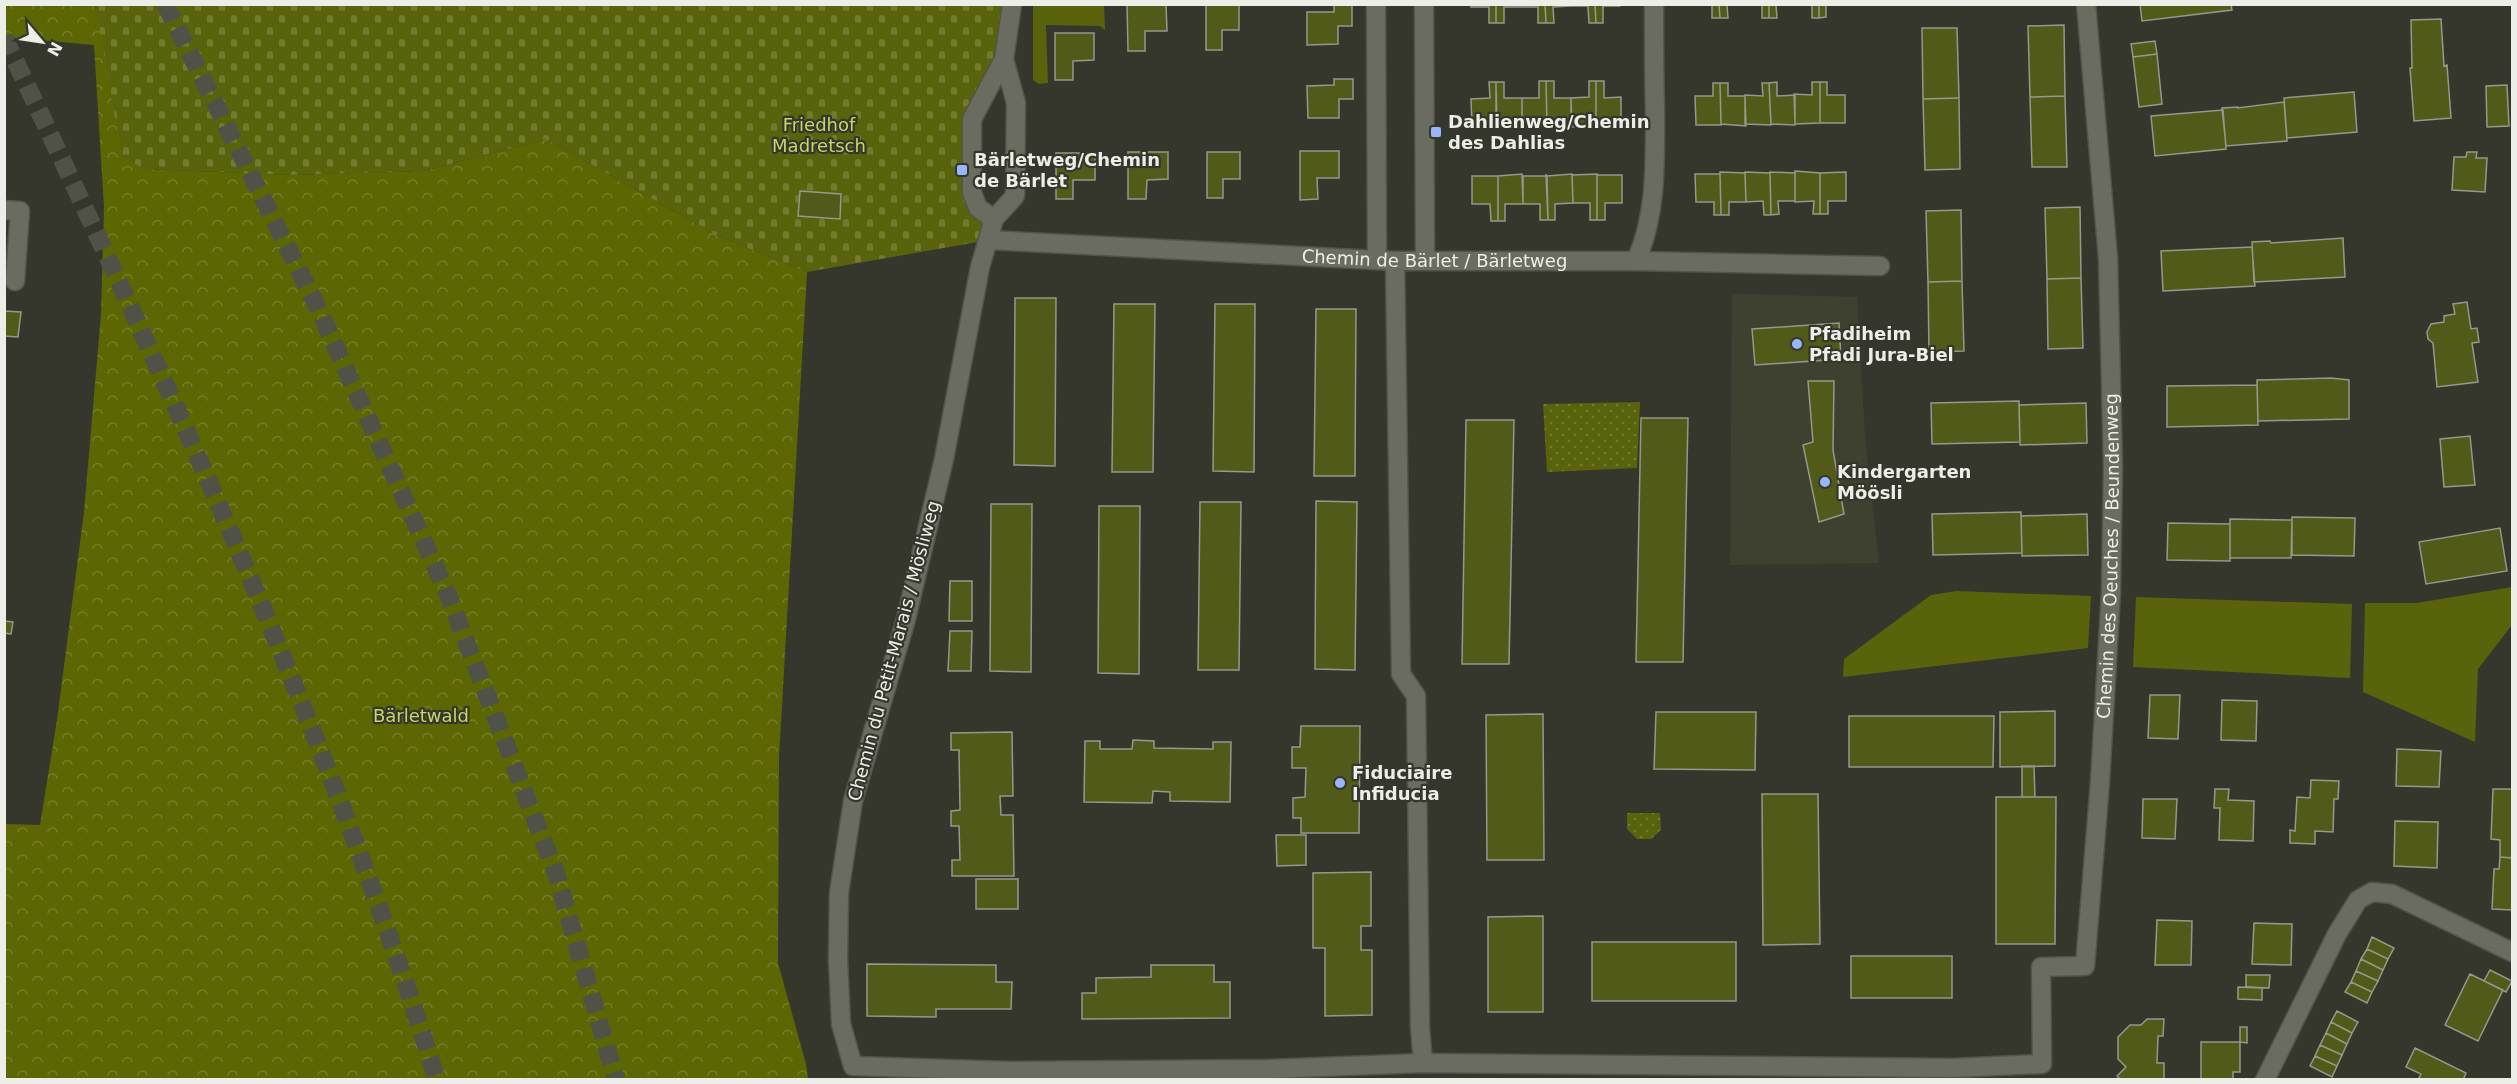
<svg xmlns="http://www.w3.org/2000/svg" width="2517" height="1084" font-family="'DejaVu Sans',sans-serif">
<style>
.built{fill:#3e4130}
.green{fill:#59630c}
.forest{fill:url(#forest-crowns)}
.cemetery{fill:url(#cemetery-stones)}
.park{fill:url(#park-dots)}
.building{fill:#525a19;stroke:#95988b;stroke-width:1.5}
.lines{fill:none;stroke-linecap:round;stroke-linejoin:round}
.highway-tunnel{stroke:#505248;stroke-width:18;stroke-dasharray:18 9;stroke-linecap:butt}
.street-casing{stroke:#52544b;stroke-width:21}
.street{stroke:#6a6c60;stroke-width:18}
.poi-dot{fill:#98b6fd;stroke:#35372c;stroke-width:2}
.labels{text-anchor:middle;stroke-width:4.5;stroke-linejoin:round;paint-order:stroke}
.poi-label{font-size:18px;font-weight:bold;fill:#eceee7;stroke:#35372c;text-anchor:start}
.park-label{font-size:18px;fill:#c6d766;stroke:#35372c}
.street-label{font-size:18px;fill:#eceee7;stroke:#35372c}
</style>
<defs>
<pattern id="forest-crowns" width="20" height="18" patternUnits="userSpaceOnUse" patternTransform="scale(1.5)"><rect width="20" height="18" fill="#5c6704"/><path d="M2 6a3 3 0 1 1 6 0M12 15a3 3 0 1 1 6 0" fill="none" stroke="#747d29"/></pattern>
<pattern id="cemetery-stones" width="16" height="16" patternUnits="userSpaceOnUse" patternTransform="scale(1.5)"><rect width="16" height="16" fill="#59630c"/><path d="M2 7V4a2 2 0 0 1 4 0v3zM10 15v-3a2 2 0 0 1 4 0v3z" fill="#717a2f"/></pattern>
<pattern id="park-dots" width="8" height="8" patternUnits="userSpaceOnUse" patternTransform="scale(1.5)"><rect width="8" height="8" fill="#59630c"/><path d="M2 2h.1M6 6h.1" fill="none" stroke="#717a2f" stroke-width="1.8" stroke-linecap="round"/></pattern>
</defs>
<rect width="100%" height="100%" fill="#35372c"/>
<!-- built -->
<path class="built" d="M1732 294 1857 297 1865 436 1879 563 1730 565Z"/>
<!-- green -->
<path class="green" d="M1033 5H1104L1105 30 1100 26 1046 25 1048 83 1039 84 1033 80Z
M2512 587V625L2478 669 2475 742 2363 692 2365 603H2417Z
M1956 591 2091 596 2088 648 1843 677 1844 659 1931 595Z
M2136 597 2352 604 2350 678 2133 667Z"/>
<!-- forest -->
<path class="forest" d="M5 5H94L146 169 289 175 424 171 546 139 718 236 807 272 779 757 778 963 806 1064 808 1079 5 1080V824L40 825 57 720 84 512 101 314 104 207 94 45 5 37Z"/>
<!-- cemetery -->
<path class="cemetery" d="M94 5H1012V11L972 119V193L994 219 989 240 807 272 718 236 546 139 424 171 289 175 146 169 122 158 99 24Z"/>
<!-- park -->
<path class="park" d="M1640 402 1637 468 1547 472 1543 404Z
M1627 813H1660L1661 830 1651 839H1637L1627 829Z"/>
<!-- building -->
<path class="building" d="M1127 4H1166L1167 31H1145V51H1128Z
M1206 4H1239V30H1222V50H1206Z
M1471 4H1496V23H1489V7H1471Z
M1496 4H1520V7H1504V23H1496Z
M1520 4H1545L1546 23H1538V7H1520Z
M1545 4H1570V6L1553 7 1554 23H1546Z
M1570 4H1595L1596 23H1589L1588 6H1570Z
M1595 4H1620V6H1603V23H1596Z
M1694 4H1719L1720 18H1712V5Z
M1719 4H1744V5H1727L1728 18H1720Z
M1769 4V18H1762V5L1744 4Z
M1769 4H1794V5H1776L1777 18H1769Z
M1794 4H1819V18H1812V5Z
M1819 4H1829L1826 5V17L1819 18Z
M2140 4H2231L2232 10 2142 21Z
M1334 5H1352V26H1338V44L1307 45V12H1334Z
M2441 19 2444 66 2447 65 2451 118 2414 121 2410 68H2412L2411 20Z
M2064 25 2065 96 2030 97 2028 26Z
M1922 28H1957L1959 98 1923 99Z
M1055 33H1094V60L1073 61V80H1055Z
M2155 41 2157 54 2133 57 2131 44Z
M2157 54 2162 104 2139 107 2133 57Z
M1334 79H1353V99H1339V118H1308L1307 86 1334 85Z
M1539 81H1546L1547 126 1522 127V98H1539Z
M1546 81H1554V98H1571V126H1547Z
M1589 81H1596V126L1572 127 1571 98 1589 97Z
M1596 81H1604V98L1621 97V125H1598L1596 127Z
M1489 82H1496V126L1472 127 1471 99 1490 98Z
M1496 82H1504V98H1522V126L1498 127 1497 129Z
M1777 82V96L1795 95V125L1771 124 1769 83Z
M1812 82H1820V123L1795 124 1794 94 1812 95Z
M1820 82H1827V95H1845V123H1820Z
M1713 83H1720L1721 125H1696L1695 96H1713Z
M1720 83H1728V96H1745L1746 126 1721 124Z
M1762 83H1769L1771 125 1745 124V95L1763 96Z
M2507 85 2509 126 2487 127 2486 86Z
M2354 92 2357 132 2287 138 2284 98Z
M2065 96 2067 167H2032L2030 97Z
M1959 98 1960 169 1925 170 1923 99Z
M2284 102 2287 141 2226 146 2222 108 2238 107V108Z
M2223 110 2226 149 2155 156 2151 116Z
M1300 151H1339V178H1317L1318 199 1300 200Z
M1128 152H1168V179L1147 180 1146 199H1128Z
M1207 152H1240V179H1223V198H1207Z
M2467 152H2477L2476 158H2487L2485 192 2452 190 2454 157H2466Z
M1056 153H1095V180H1073V199H1056Z
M1795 171 1820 173V214H1813L1814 201 1795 202Z
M1720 172 1745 173 1746 202H1729V215H1721Z
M1745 172 1770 173 1771 215H1764L1763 201 1746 202Z
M1770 172 1795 173V201H1778L1779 214 1771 215Z
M1846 172V201H1828V214H1820V173Z
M1522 174 1523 204H1505V221H1498V176Z
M1546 174 1548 220H1540V204H1523V176H1546Z
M1572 174 1573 203 1555 204V220H1548L1547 176Z
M1597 174V220H1590V203H1573L1572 175Z
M1695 174H1720L1721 215H1714V202H1696Z
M1597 175H1622V203H1605V220H1597Z
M1472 176H1498V221H1491L1490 204H1472Z
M800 191 841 194 840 219 798 216Z
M2080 207 2081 278 2047 279 2045 208Z
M1961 210 1962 281 1928 282 1926 211Z
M2343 238 2345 277 2254 282 2252 242 2270 241 2271 243Z
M2252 247 2255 286 2163 291 2161 251Z
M2081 278 2083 348 2048 349 2047 279Z
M1962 281 1964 351 1929 352 1928 282Z
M1015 298H1056L1055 466 1014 465Z
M2467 302 2471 329 2477 328 2479 342 2472 343 2478 382 2437 387 2433 343 2428 339 2427 332 2431 324 2444 322V316L2455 314 2453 304Z
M1114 304H1155L1153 472H1112Z
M1215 304H1255L1254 472 1213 471Z
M1316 309H1356L1355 476H1314Z
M4 311 21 312 18 337 4 336Z
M1839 323 1841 359 1755 365 1752 329Z
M2331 378 2349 380V419L2258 421 2257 380Z
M1808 381H1834L1833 450 1844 514 1819 522 1803 445 1813 442Z
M2257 385 2258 425 2167 427V386Z
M2019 401 2020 442 1932 444 1931 403Z
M2086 403 2087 443 2020 445 2019 405Z
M1641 418H1688L1683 662H1636Z
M1466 420H1514L1509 664H1462Z
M2470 436 2475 485 2444 487 2440 439Z
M1316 501 1357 502 1355 670 1315 669Z
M1200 502H1241L1239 670H1198Z
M991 504H1032L1031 672 990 671Z
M1099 506H1140L1139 674 1098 673Z
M2021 512 2022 553 1933 555 1932 514Z
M2087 514 2088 555 2022 556 2021 516Z
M2292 517 2355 518 2354 556 2292 555Z
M2230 519 2292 520 2291 558H2230Z
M2168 523 2230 524V561L2167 560Z
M2500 528 2507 571 2426 584 2419 542Z
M950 581H972V621H949Z
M4 621 13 622 11 634 4 633Z
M950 631H972L971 671H948Z
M2150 695H2180L2178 739 2148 738Z
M2222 700 2257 701 2256 741 2221 740Z
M2055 711V766L2000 767V712Z
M1656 712H1756L1755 770 1654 769Z
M1543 714 1544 860H1487L1486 715Z
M1849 716H1994L1993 767H1849Z
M1301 726H1360L1359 833H1301V818H1293V798L1305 797 1306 768H1292V747H1300Z
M1012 732 1013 796H1000L1001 815H1013L1014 876H952V860H960L959 826H951V811L960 810 959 750H951V733Z
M1133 740 1154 741V748L1213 749V742H1231L1230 802 1170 801V792L1153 791 1152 803 1084 802 1085 741H1100V749H1132Z
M2397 749 2441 751 2439 787 2396 786Z
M2022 766H2034L2035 797H2022Z
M2311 780 2339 781 2338 799H2334L2333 832 2315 831V844L2290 843V830L2295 831 2297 797 2310 798Z
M2215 789H2229L2228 800 2254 801 2253 841 2219 840 2220 808H2214Z
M2493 789H2512V858L2500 857V840L2491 839Z
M1762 794H1818L1820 944 1763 945Z
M1996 797H2056L2055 944H1996Z
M2143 799H2177L2175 839 2142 838Z
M2395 821 2438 822 2437 868 2394 866Z
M1276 835H1306V865L1277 866Z
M2500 857 2512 858V910L2492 909 2494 869H2499Z
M1371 872V926H1361V950H1372V1015L1325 1016V948H1313V873Z
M976 879H1018V909H976Z
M1543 916V1012H1488V917Z
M2157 920 2192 921 2191 965H2155Z
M2254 923 2292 924 2291 965 2252 964Z
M2372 937 2394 948 2388 959 2367 949Z
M1592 942H1736V1001H1592Z
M2367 949 2388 959 2383 970 2361 959Z
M1851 956H1952V998H1851Z
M2361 959 2383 970 2378 981 2356 971Z
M867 964 996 965V982H1012L1011 1009H936V1017L867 1016Z
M1151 965H1214V982H1230V1018L1082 1019V993H1096V978L1151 977Z
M2490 970 2512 981 2506 992 2484 981Z
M2356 971 2378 981 2372 992 2351 982Z
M2470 974 2503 990 2478 1041 2445 1025Z
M2246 975H2270L2269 988 2246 987Z
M2351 982 2372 992 2367 1003 2345 992Z
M2238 987 2262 988V1000L2238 999Z
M2337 1011 2358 1022 2352 1033 2331 1022Z
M2147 1019H2164L2163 1036H2158L2157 1063H2164V1080H2121L2117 1076 2126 1067 2118 1059V1037L2130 1025H2141Z
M2331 1022 2352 1033 2347 1044 2326 1033Z
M2240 1027H2247V1043L2240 1042Z
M2326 1033 2347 1044 2342 1055 2320 1045Z
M2201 1042H2240V1072H2233V1080H2201Z
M2320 1045 2342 1055 2337 1066 2315 1056Z
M2415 1048 2466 1073 2463 1080H2418L2421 1074 2406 1067Z
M2315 1056 2337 1066 2332 1077 2310 1066Z"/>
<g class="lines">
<!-- highway-tunnel -->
<path class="highway-tunnel" d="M165 4 319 310 448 595 556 873 616 1080
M4 37C165 376 324 720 437 1080"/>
<defs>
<g id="street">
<path d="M1376 4 1377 260"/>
<path d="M1424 4 1425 260"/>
<path id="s1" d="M1004 59 1016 103 1015 196 994 219 980 267 944 459 906 619 853 801 839 893 838 959 841 1024 853 1066 1008 1071 1268 1069 1423 1063 1953 1068 2042 1064 2041 967 2085 966 2100 782 2111 591 2113 467 2108 258 2086 4"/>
<path d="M4 210 20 211 15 281"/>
<path d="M994 219 978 208 972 193V119L1004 59 1012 4"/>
<path id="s2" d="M989 240 1395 261H1636L1880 266"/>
<path d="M1395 261 1401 674 1416 696 1420 1027 1423 1063"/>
<path d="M1636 261C1657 214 1655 162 1655 111 1654 76 1654 40 1654 4"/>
<path d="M2265 1080 2337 934 2358 900 2372 892 2392 894 2512 952"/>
</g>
</defs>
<!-- street casing -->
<use href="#street" class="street-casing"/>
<!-- street -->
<use href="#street" class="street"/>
</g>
<!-- markers -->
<g class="poi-dot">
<rect x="1430" y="126" width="12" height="12" rx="3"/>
<rect x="956" y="164" width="12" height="12" rx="3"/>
<circle cx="1797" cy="344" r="6"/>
<circle cx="1825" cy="482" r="6"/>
<circle cx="1340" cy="783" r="6"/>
</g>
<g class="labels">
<!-- poi labels -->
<g class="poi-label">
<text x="1448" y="128">Dahlienweg/Chemin<tspan x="1448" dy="21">des Dahlias</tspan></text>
<text x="974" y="166">Bärletweg/Chemin<tspan x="974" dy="21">de Bärlet</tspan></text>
<text x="1809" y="340">Pfadiheim<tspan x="1809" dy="21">Pfadi Jura-Biel</tspan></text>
<text x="1837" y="478">Kindergarten<tspan x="1837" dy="21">Möösli</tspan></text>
<text x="1352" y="779">Fiduciaire<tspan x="1352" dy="21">Infiducia</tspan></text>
</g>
<!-- park labels -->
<g class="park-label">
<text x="819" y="131">Friedhof<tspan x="819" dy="21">Madretsch</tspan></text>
<text x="421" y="722">Bärletwald</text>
</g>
<!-- street labels -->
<g class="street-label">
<text dy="6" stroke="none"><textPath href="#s2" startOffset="446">Chemin de Bärlet / Bärletweg</textPath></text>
<text dy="6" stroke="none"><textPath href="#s1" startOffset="2778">Chemin des Oeuches / Beundenweg</textPath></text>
<text transform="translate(894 651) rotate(-75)" y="6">Chemin du Petit-Marais / Mösliweg</text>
</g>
</g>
<!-- border -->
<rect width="2517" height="1084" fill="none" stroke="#eceee7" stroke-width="12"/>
<!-- north arrow -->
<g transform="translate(42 42) rotate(119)" stroke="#35372c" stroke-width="4.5" paint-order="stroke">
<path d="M0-4.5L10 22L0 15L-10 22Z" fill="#eceee7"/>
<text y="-9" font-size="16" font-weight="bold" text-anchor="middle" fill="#eceee7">N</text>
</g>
</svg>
